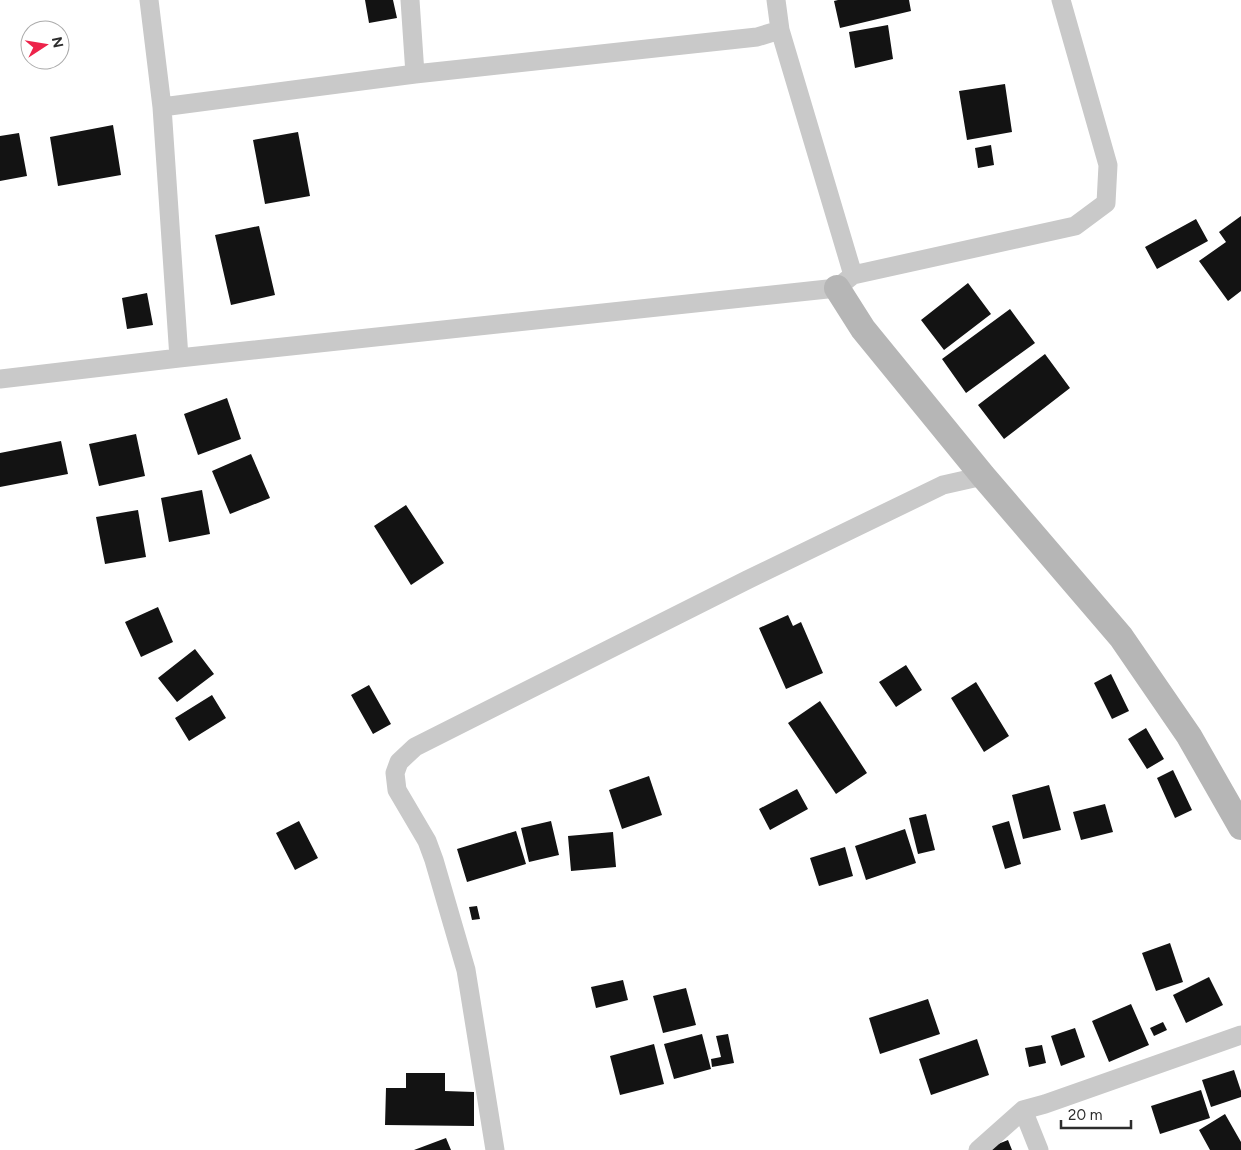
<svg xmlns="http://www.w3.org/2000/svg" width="1241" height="1150" font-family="Figtree,sans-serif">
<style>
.building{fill:#131313}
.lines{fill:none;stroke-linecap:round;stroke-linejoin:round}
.street{stroke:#c9c9c9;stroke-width:19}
.secondary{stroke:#b6b6b6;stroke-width:26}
</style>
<rect width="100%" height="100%" fill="#fff"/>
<!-- building -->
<path class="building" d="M365 0H393L397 18 369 23Z
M838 0H909L911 11 840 28 834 1Z
M888 25 893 59 855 68 849 32Z
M1005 84 1012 132 967 140 959 91Z
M113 125 121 175 58 186 50 137Z
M298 132 310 196 265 204 253 140Z
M19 133 27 176 0 181V136Z
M991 145 994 165 978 168 975 148Z
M1241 216V291L1228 301 1199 261 1226 242 1219 232Z
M1196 219 1208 241 1157 269 1145 247Z
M259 226 275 295 231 305 215 235Z
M968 283 991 314 944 350 921 320Z
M147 293 153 325 127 329 122 298Z
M1010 309 1035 343 966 393 942 359Z
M1045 354 1070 388 1004 439 978 405Z
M227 398 241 439 198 455 184 414Z
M136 434 145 476 99 486 89 444Z
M61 441 68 474 0 487V453Z
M251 454 270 498 230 514 212 471Z
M202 490 210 534 169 542 161 498Z
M406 505 444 563 411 585 374 526Z
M138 510 146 557 105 564 96 517Z
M158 607 173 642 141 657 125 622Z
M788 615 793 626 801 622 823 673 786 689 759 628Z
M195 649 214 674 177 702 158 678Z
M906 665 922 690 896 707 879 682Z
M1111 674 1129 711 1112 719 1094 683Z
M976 682 1009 736 984 752 951 698Z
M369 685 391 724 373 734 351 695Z
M212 695 226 718 189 741 175 718Z
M820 701 867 773 836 794 788 723Z
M1146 728 1164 759 1147 769 1128 739Z
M1173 770 1192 810 1175 818 1157 778Z
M649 776 662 815 622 829 609 790Z
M1049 785 1061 830 1023 839 1012 795Z
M797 789 808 809 770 830 759 809Z
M1105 804 1113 832 1081 840 1073 812Z
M926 814 935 850 918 854 909 818Z
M299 821 318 858 295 870 276 833Z
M551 821 559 855 529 862 521 828Z
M1009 821 1021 864 1005 869 992 826Z
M905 829 916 863 866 880 855 846Z
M516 831 526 864 467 882 457 849Z
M613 832 616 867 571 871 568 836Z
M845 847 853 876 819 886 810 858Z
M477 906 480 919 472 920 469 907Z
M1170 943 1183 982 1156 991 1142 953Z
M1209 977 1223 1005 1186 1023 1173 995Z
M623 980 628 1000 596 1008 591 987Z
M686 988 696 1025 663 1033 653 996Z
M928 999 940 1034 880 1054 869 1018Z
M1131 1004 1149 1045 1109 1062 1092 1021Z
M1163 1022 1167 1030 1154 1036 1150 1028Z
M1075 1028 1085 1057 1061 1066 1051 1036Z
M702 1034 711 1069 674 1079 664 1044Z
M728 1034 734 1063 712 1067 711 1059 721 1057 716 1036Z
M977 1039 989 1075 931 1095 919 1059Z
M654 1044 664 1084 620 1095 610 1056Z
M1042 1045 1046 1063 1029 1067 1025 1048Z
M1234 1070 1241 1091V1097L1211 1107 1202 1080Z
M406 1073H445V1091L474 1092V1126L385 1125 386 1088H406Z
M1201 1090 1210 1118 1160 1134 1151 1106Z
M1225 1114 1241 1142V1150H1210L1199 1130Z
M446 1138 451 1150H414Z
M1008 1140 1012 1150H983Z"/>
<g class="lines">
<!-- street -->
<path class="street" d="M149 0 162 107 179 358
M410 0 415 74
M776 0 780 30 853 275
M162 107 415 74 757 37 780 30
M0 379 179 358 837 288 853 275 1075 226 1106 203 1108 165 1061 0
M1023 1110 1039 1150
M495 1150 466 970 434 860 427 841 397 790 395 773 399 762 415 747 747 580 943 485 983 476
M978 1150 1023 1110 1045 1104 1241 1035"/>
<!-- secondary -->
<path class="secondary" d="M837 288 863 329 983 476 1121 637 1189 736 1241 827"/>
</g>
<!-- north arrow -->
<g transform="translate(45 45) rotate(78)"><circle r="24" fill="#ffffff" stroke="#ababab"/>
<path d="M0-4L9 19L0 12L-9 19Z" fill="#ed234a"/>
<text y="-8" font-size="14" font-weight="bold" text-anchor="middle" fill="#2c2c2c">N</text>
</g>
<!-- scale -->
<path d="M1061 1120v8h70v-8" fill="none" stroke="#2c2c2c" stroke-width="2.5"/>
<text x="1068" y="1120" font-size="15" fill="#2c2c2c" stroke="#ffffff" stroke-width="4" paint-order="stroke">20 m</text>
</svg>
